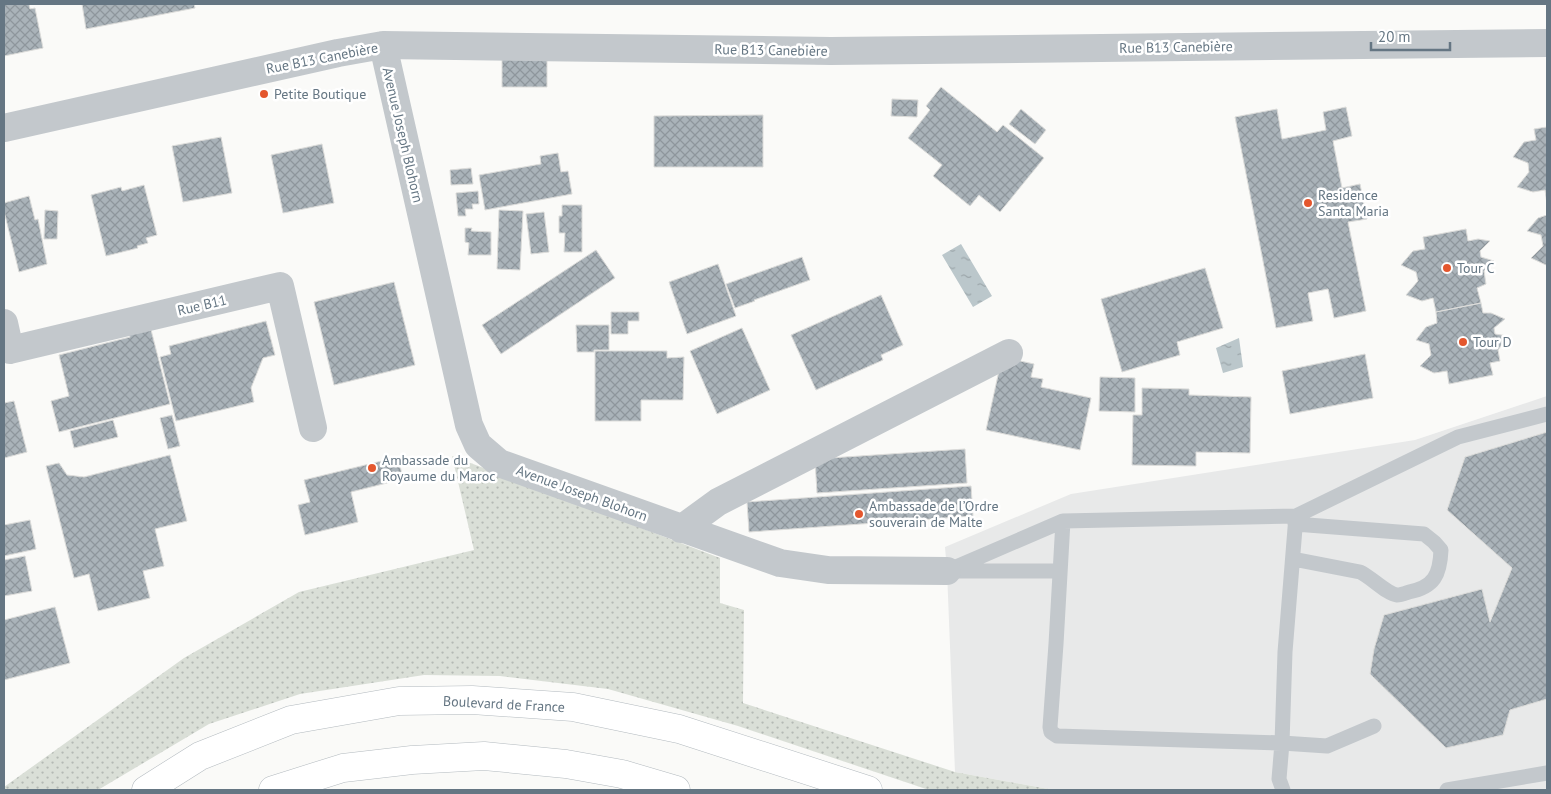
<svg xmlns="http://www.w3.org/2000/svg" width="1551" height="794" font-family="'PT Sans',sans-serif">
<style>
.built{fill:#e8e9e9}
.grass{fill:url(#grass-dots)}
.water{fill:url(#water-ripples)}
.building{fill:url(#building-cross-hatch);stroke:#dcdcda}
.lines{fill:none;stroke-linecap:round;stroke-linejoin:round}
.secondary-casing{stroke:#b3babf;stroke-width:29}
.service{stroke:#c3c8cc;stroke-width:15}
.minor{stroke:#c3c8cc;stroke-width:28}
.secondary{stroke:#fff;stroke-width:28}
.poi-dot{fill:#e4572e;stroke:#fff;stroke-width:2}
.labels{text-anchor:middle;stroke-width:5;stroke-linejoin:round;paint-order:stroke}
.street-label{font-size:14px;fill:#657683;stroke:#fff}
.poi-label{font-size:14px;fill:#657683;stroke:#fff;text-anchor:start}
</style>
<defs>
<pattern id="grass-dots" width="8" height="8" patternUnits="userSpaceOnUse" patternTransform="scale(1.25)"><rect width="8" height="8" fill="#dadfd7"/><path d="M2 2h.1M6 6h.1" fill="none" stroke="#b4b9b4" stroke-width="1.8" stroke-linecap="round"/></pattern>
<pattern id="water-ripples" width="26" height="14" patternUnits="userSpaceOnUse" patternTransform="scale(1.25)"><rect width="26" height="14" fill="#bbc7cb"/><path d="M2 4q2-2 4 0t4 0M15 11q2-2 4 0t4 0" fill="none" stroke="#9ca6aa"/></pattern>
<pattern id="building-cross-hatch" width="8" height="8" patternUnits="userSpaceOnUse" patternTransform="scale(1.25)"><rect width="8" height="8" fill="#aab3b9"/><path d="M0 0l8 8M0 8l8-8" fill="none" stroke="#8e969c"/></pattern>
</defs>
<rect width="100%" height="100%" fill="#fafaf8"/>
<!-- built -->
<path class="built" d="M1547 396V790H1054L955 772 947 571 945 547 1071 494 1415 440Z"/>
<!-- grass -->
<path class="grass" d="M452 456 720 558V603L744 610 743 703 955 772 1054 790H929L738 726 608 689 500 676 424 675 300 694 209 724 98 790H4V787L184 658 299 592 474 550Z"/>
<!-- water -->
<path class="water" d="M961 244 992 296 973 307 942 255Z
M1239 338 1243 367 1223 373 1216 348Z"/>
<!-- building -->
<path class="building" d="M4 4H29L30 9 35 8 43 48 4 56Z
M82 4H194L195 8 86 29Z
M502 55 547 56V87H502Z
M941 87 997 132 1003 125 1044 158 1000 212 979 195 970 206 933 176 942 165 908 138 930 110 926 106Z
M892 99 918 100 917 117 891 116Z
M1346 107 1352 136 1333 141 1342 188 1360 184 1367 219 1348 222 1366 311 1334 318 1328 289 1308 293 1313 321 1276 328 1235 117 1277 109 1282 139 1326 130 1323 112Z
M1021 109 1046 130 1035 144 1009 124Z
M763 115V167H654V116Z
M1547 127V204L1545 190 1533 192 1517 187 1529 172 1528 163 1513 157 1524 142 1536 140 1534 129Z
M221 137 232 193 183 202 172 146Z
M322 144 334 203 283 213 271 155Z
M558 153 561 172 568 171 572 194 485 210 479 175 541 164 540 156Z
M471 168 473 184 451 185 450 170Z
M144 185 157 235 146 238 148 243 137 246 138 248 106 256 91 195 121 187 122 191Z
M478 191 479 204H472L473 209H465L466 216H458L456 193Z
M29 196 35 220 38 219 47 264 19 272 4 211V203Z
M562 205H582V252H564L565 233H559V216H562Z
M45 210 58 211 57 239H44Z
M499 210 523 211 520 270 497 269Z
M544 212 549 252 531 254 526 214Z
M1547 215V265H1546L1531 258 1543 246 1541 235 1527 231 1538 218Z
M465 228H472L471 231 491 232V255H468L469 243 465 242Z
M1466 229 1468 241 1478 239 1490 241 1480 251 1481 257 1494 261 1484 271 1486 284 1477 288 1481 303 1436 312 1433 298 1422 301 1406 295 1418 281 1416 272 1401 265 1413 251 1425 249 1423 237Z
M596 250 615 278 501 354 482 325Z
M802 257 810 280 754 300 755 301 735 308 726 284Z
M718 264 736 316 687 334 669 282Z
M1205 268 1223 328 1177 342 1180 355 1122 372 1101 299Z
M394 282 415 365 334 385 314 302Z
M881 295 903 345 881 355 883 360 816 390 791 335Z
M1481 303 1483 313H1491L1505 319 1494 328 1495 334 1508 336 1498 350 1500 361 1490 363 1493 375 1449 384 1447 371 1434 373 1420 366 1431 355 1429 344 1416 340 1426 327 1437 323 1436 312Z
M611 312H639V321H628V334H611Z
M266 321 275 355 263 358 251 388 254 402 176 421 160 357 171 354 169 346Z
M149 322 170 404 59 432 51 401 69 396 59 355 130 337 127 327Z
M576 325H609V350H594V352H577Z
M742 328 770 390 717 414 690 351Z
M595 351H667V358L684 357 683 400H641V421H595Z
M1365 354 1373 398 1290 414 1282 371Z
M1002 357 1034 364 1031 377 1043 379 1041 387 1091 398 1080 450 986 430Z
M1100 377 1135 378V412L1099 411Z
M1142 388 1189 389V395L1251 397 1250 453 1196 452V466L1132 465 1133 415H1142Z
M14 401 27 452 4 458V403Z
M172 415 180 446 168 449 160 418Z
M113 420 118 437 74 448 70 431Z
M1547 432V699L1510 710 1503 735 1446 748 1370 674 1374 649 1384 615 1482 589 1490 622 1512 568 1447 510 1465 457Z
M965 449 967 483 817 493 815 459Z
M170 455 187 521 155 529 164 566 143 571 150 598 98 611 89 574 74 578 46 466 59 463 67 475 84 477Z
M398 457 403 479 351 492 358 522 305 535 298 505 310 502 304 480Z
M971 486 973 516 749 532 747 502Z
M30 520 36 549 4 556V525Z
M25 556 32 591 4 596V560Z
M55 607 70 663 4 680V620Z"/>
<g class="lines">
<defs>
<path id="secondary" d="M146 790 200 756 291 720 399 701 472 700 573 707 679 729 868 790
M273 790 343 768 412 760 484 756 566 764 622 774 676 790"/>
</defs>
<!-- secondary casing -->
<use href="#secondary" class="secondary-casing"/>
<!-- service -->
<path class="service" d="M1296 516 1285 652 1282 743 1327 746 1374 726
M1063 521 1056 644 1050 727 1051 732 1057 736 1282 743 1279 779 1283 790
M1293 559 1360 572C1371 577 1387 594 1397 595 1401 595 1406 593 1409 592 1434 587 1440 575 1441 550L1434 542 1424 534 1295 524
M947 571 1063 521 1296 516 1458 437 1547 414
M953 571H1060
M1447 790 1547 773"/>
<!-- minor -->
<path class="minor" d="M383 45 469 425 478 445 499 463 780 563 828 570 947 571
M4 128 338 53 383 45 831 51 1547 43
M4 323 10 350 280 286 313 428
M681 529 718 502 1009 353"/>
<!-- secondary -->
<use href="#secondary" class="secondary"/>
</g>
<!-- markers -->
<g class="poi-dot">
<circle cx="264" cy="94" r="5"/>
<circle cx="1308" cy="203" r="5"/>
<circle cx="1447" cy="268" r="5"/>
<circle cx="1463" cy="342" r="5"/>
<circle cx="372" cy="468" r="5"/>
<circle cx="859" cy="514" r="5"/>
</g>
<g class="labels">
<!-- street labels -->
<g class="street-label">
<text transform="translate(1176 47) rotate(-1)" y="5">Rue B13 Canebière</text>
<text transform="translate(771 50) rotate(1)" y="5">Rue B13 Canebière</text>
<text transform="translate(322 58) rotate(-11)" y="5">Rue B13 Canebière</text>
<text transform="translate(403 135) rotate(77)" y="5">Avenue Joseph Blohorn</text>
<text transform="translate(202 305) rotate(-13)" y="5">Rue B11</text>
<text transform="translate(582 493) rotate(20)" y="5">Avenue Joseph Blohorn</text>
<text transform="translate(504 704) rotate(3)" y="5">Boulevard de France</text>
</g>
<!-- poi labels -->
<g class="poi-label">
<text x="274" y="99">Petite Boutique</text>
<text x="1318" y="200">Residence<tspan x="1318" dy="16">Santa Maria</tspan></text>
<text x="1457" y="273">Tour C</text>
<text x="1473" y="347">Tour D</text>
<text x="382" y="465">Ambassade du<tspan x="382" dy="16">Royaume du Maroc</tspan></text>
<text x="869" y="511">Ambassade de l’Ordre<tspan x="869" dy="16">souverain de Malte</tspan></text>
</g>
</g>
<!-- border -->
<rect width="1551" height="794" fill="none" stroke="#657683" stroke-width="10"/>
<!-- scale -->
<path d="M1371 42v8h79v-8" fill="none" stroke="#657683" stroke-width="2.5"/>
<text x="1378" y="42" font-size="15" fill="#657683" stroke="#ffffff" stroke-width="4" paint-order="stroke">20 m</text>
</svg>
